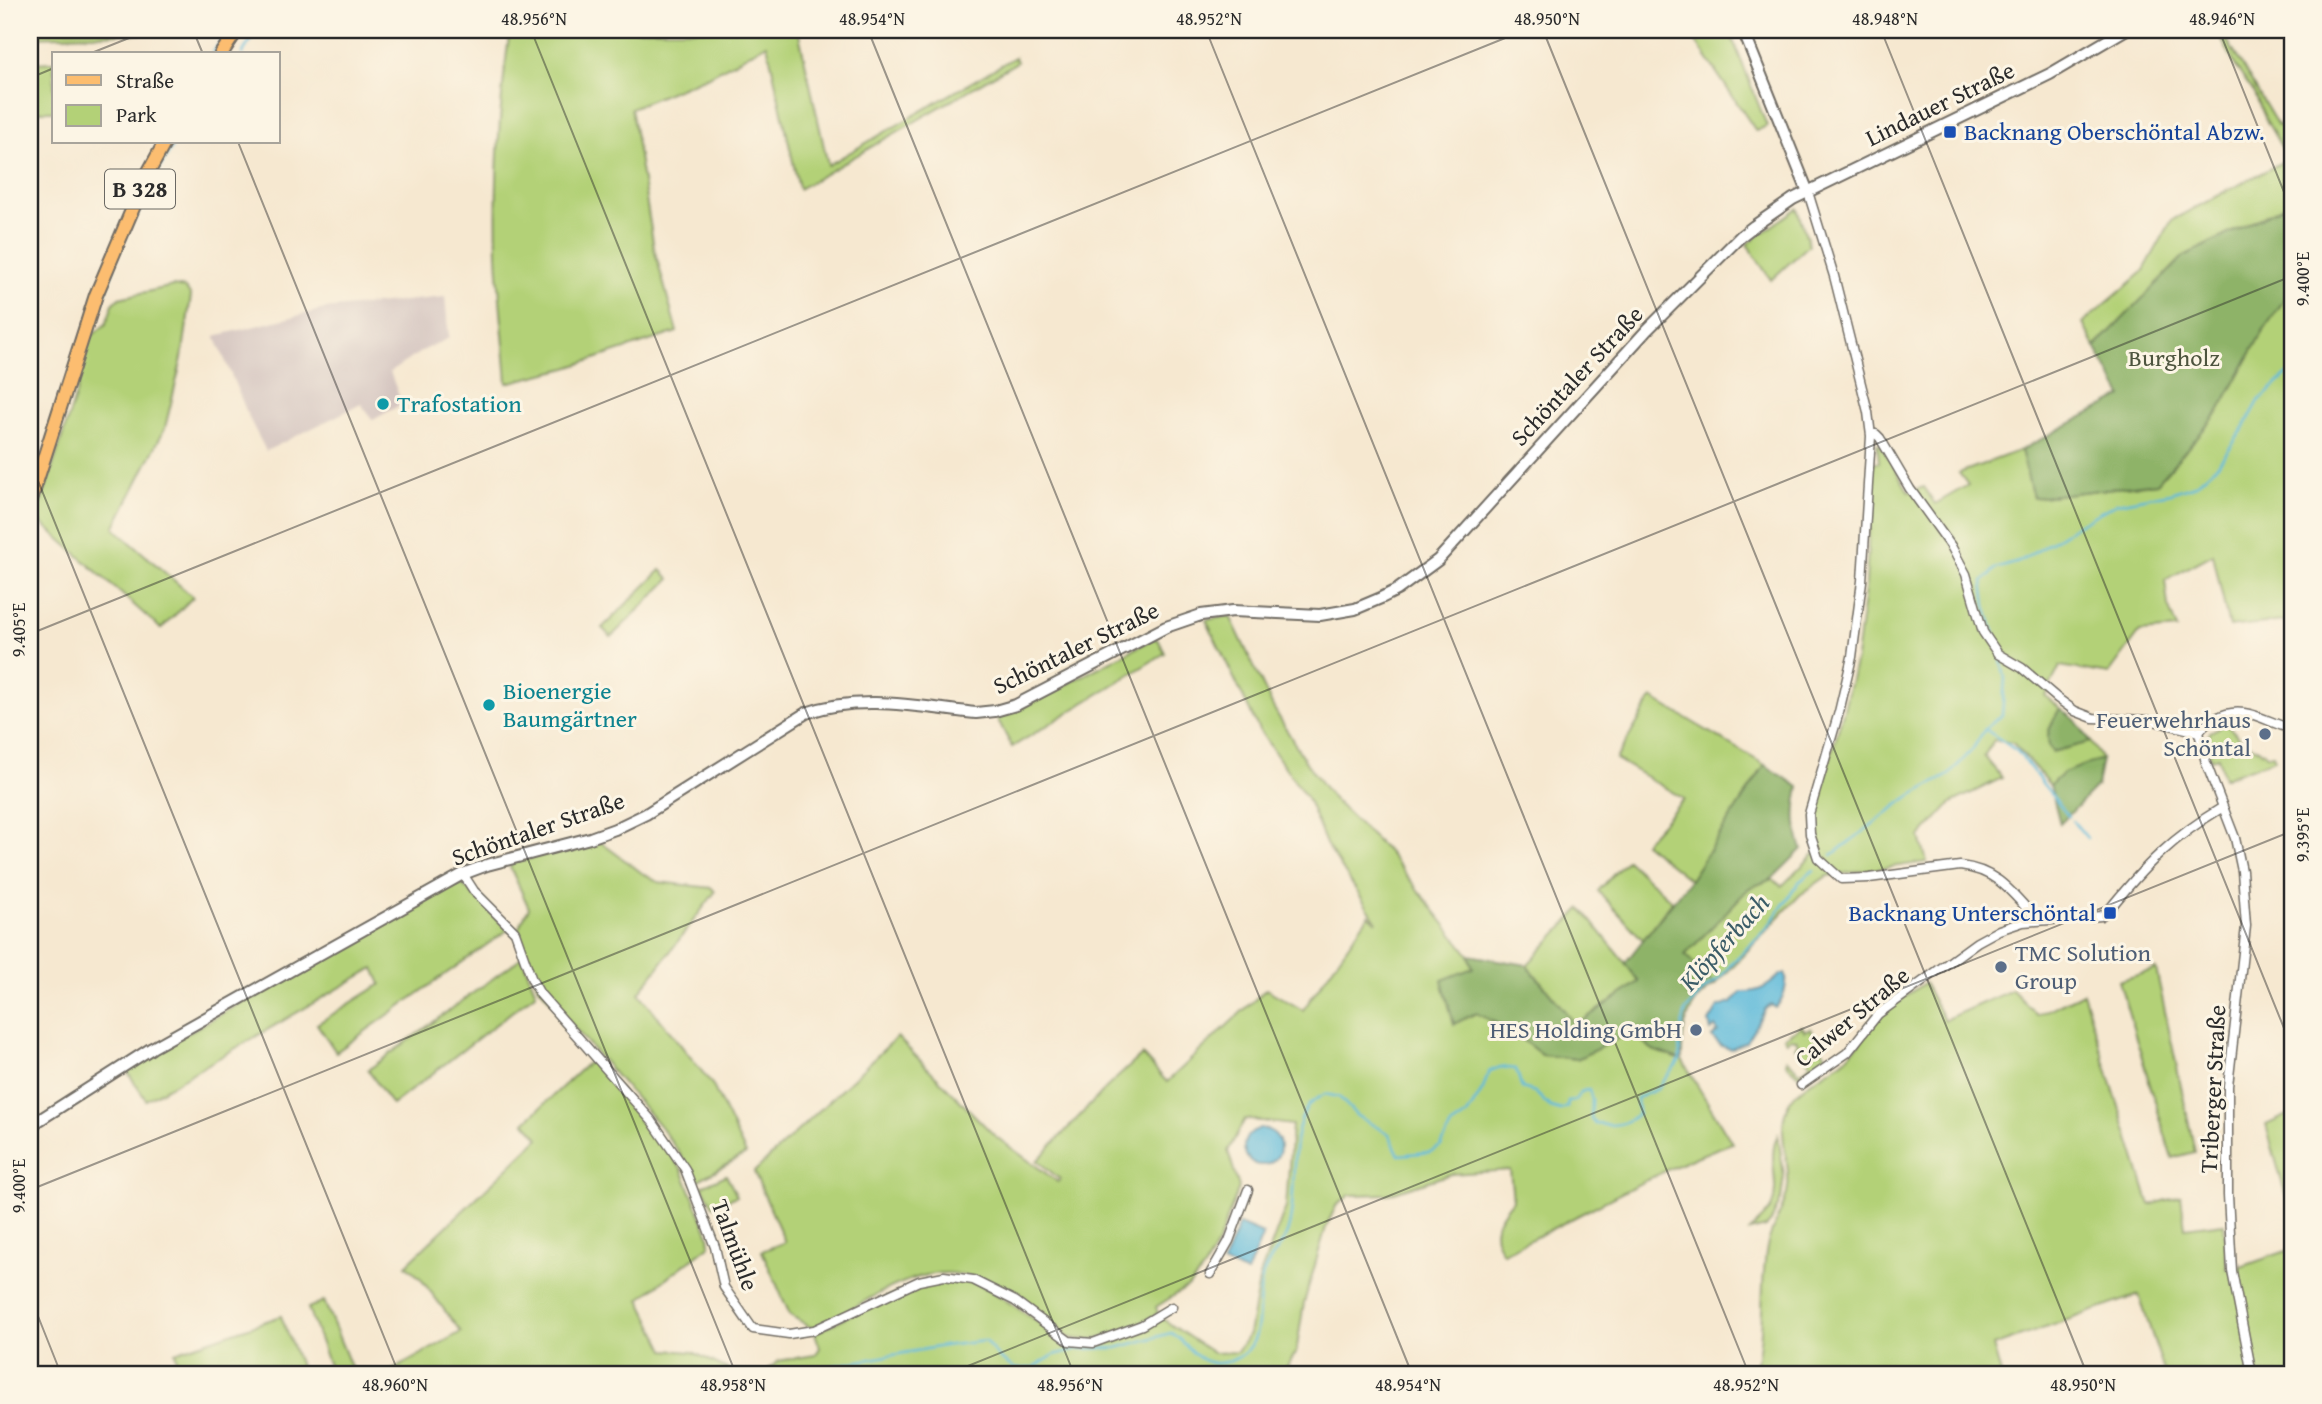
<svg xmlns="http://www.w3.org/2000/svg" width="2322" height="1404" font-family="'Gentium Book Plus',serif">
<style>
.industrial{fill:#d0c0bc}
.green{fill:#b3d177;stroke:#6f7e51;stroke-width:2}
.forest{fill:#8eb368;stroke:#5c6f4a;stroke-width:2}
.water{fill:#5cb9da;stroke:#447282;stroke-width:2}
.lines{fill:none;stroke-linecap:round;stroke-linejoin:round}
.stream{stroke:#5cb9da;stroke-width:2.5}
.minor-casing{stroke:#726d65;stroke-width:11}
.tertiary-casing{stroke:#726d65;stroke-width:14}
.primary-casing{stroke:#726d65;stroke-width:16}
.minor{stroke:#fff;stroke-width:8}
.tertiary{stroke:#fff;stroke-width:10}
.primary{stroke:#fcbd6f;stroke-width:12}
.ticks{fill:none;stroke:#2b2b2b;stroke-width:2;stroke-opacity:0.45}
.transit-dot{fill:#1a4fb4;stroke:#fcf5e5;stroke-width:2.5}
.culture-dot{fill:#0f9aa8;stroke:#fcf5e5;stroke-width:2.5}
.service-dot{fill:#5c6f8a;stroke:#fcf5e5;stroke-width:2.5}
.labels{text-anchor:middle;stroke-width:6;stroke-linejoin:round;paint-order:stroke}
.shield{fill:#fcf5e5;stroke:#6a6863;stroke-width:2}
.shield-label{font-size:23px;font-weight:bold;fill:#2b2b2b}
.street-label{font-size:24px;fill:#2b2b2b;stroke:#fcf5e5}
.transit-label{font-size:24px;fill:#164399;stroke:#fcf5e5;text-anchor:start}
.park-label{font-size:24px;fill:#4d543e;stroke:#fcf5e5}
.culture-label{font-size:24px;fill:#0d838f;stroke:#fcf5e5;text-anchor:start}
.service-label{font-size:24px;fill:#4e5e75;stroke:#fcf5e5;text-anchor:end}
.water-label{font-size:26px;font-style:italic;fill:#3c5d68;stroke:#fcf5e5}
.neatline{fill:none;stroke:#2b2b2b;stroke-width:2.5}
.ticks-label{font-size:18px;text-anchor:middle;fill:#2b2b2b}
</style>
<rect width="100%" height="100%" fill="#fcf5e5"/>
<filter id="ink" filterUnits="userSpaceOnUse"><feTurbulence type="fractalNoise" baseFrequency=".0143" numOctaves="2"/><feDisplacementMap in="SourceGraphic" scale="14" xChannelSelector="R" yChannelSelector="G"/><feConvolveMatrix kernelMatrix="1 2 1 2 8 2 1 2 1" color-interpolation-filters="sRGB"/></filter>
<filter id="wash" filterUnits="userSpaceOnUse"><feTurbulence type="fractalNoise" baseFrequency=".00686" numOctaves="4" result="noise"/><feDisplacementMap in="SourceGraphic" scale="28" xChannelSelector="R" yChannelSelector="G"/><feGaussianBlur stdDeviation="1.57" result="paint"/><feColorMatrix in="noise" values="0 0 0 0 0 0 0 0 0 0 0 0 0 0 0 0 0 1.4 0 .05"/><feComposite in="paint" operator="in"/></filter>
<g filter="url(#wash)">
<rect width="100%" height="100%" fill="#f6e8d0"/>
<!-- industrial -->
<path class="industrial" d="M445 297 449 338 422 351 390 372 402 404 373 420 361 404 266 451 250 420 215 336 325 309Z"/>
<!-- green -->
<path class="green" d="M30 30H152V33L30 37Z
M510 30H798L828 165 1015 57 1017 62 799 189 767 44 711 75 631 108 654 248 677 332 567 368 507 383C504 340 499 297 497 255 495 180 499 103 510 30Z
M1688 30H1729L1767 126 1756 131Z
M2217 30H2221L2278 126 2292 120V202L2184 256 2095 347 2083 323 2143 272 2172 220 2288 159 2266 120 2255 94 2237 69Z
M54 62V111H30V63Z
M1797 208 1809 245 1771 280 1747 244Z
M173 286 185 288 191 296 182 358 165 428 114 528 193 597 161 629 36 518 78 388 73 387 89 338 106 324 113 304 119 298Z
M2292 288V620L2229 627 2213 554 2165 580 2168 606 2177 629 2140 632 2109 674 2060 666 2045 696 2060 708 2048 732 2052 751 2091 742 2102 759 2063 773 2050 785 2013 743 1994 740 1984 756 2002 778 1951 803 1920 837 1927 862 1827 876 1800 895 1715 985 1685 955 1749 888 1772 879 1782 886 1820 848 1815 833 1814 815 1843 713 1856 658 1866 582 1873 462H1879L1877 444H1880L1909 492 1924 487 1935 504 1968 485 1959 473 2021 450 2033 498 2157 483 2218 413 2263 331Z
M661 570 670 579 611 637 602 628Z
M1230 616 1273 707 1305 761 1333 799 1388 852 1469 955 1473 968 1443 981 1454 1023 1476 1013 1507 1028 1542 1055 1577 1059 1631 1031 1653 1050 1682 1060 1732 1143C1655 1170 1579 1218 1503 1253 1487 1229 1498 1220 1513 1200L1510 1170 1451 1174 1388 1194 1350 1195 1336 1206 1326 1227 1304 1303 1296 1353 1281 1374H764L778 1361 815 1355 820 1348 815 1333C855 1314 932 1264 976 1283 1009 1298 1035 1324 1067 1340V1345L1093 1346 1141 1329 1161 1318 1213 1353 1237 1352 1249 1334 1260 1275 1286 1207 1292 1125 1245 1119 1228 1151 1239 1187 1218 1243 1203 1270 1189 1286 1156 1307 1158 1313C1139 1325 1096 1345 1072 1338 1064 1336 1054 1325 1046 1319 1017 1298 983 1273 946 1273 902 1273 853 1310 814 1329L790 1315 762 1251 785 1242 754 1172 897 1037 995 1136 1058 1182 1060 1179 1037 1161 1107 1087 1142 1055 1167 1082 1266 989 1303 1010 1369 915 1377 922 1326 844 1308 800 1259 730 1206 620Z
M1155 638 1159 641 1165 653 1012 747 996 716 1021 708Z
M1652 698 1765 765 1690 880 1644 843 1684 799 1616 759Z
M2226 724 2243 741 2269 755 2273 754 2275 759 2224 778 2218 757 2211 759 2207 744 2210 732Z
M599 841 642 873 658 882 712 888 715 892 639 993 712 1084 746 1154 693 1183 682 1157 659 1125 538 986 517 931 529 908 510 867 512 863Z
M1627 860 1672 901 1643 940 1598 891Z
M452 884 463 885 509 929 336 1052 317 1024 381 984 374 968 146 1100 125 1068Z
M1581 908 1640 981 1576 1025 1527 965Z
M522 957 536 993 392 1105 368 1070Z
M2156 969 2195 1152 2172 1158 2119 981Z
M1924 983 1944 1020 2012 990 2037 1015 2083 993 2150 1205 2181 1196 2185 1228 2224 1223 2227 1269H2235L2292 1249V1374H2165L2139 1295 1993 1346 2001 1374H1754C1766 1333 1759 1289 1767 1247 1771 1225 1786 1209 1788 1187 1791 1160 1776 1134 1787 1107 1797 1083 1830 1074 1848 1056 1859 1045 1868 1031 1878 1019 1891 1005 1909 994 1924 983Z
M1802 1026 1805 1031 1810 1028 1829 1061 1803 1079 1786 1064V1059L1801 1073 1811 1063 1795 1047 1798 1044 1796 1039 1791 1038 1787 1041 1784 1037Z
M592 1059 650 1123 682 1170 709 1235 710 1245 640 1299 665 1350 693 1352 727 1369 728 1374H386L461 1332 420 1278 406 1265 539 1138 525 1122Z
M2292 1113V1218L2266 1125Z
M1778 1135 1784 1176 1781 1199 1771 1222 1766 1227 1750 1231C1757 1223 1768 1216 1772 1206 1781 1182 1766 1158 1778 1135Z
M726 1175 737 1196 713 1206 702 1186Z
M324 1301 354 1374H332L308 1308Z
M281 1316 303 1374H181L175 1352Z"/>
<!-- forest -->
<path class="forest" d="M2292 202V288L2263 331 2218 413 2157 483 2033 498 2021 450 2122 396 2095 347 2184 256Z
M2060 708 2075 720 2091 742 2052 752C2042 736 2053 722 2060 708Z
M2102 759 2097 786 2060 824 2050 785 2063 773Z
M1765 765 1799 787C1794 810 1794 827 1802 849L1772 879 1749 888 1685 955 1715 985C1687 1002 1681 1029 1682 1060L1653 1050 1631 1032 1577 1059 1542 1055 1507 1028 1476 1013 1454 1024 1442 980 1473 968 1469 955 1527 965 1576 1025 1639 982 1625 963 1690 880Z"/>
<!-- water -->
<path class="water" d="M1781 974H1785C1789 983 1782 1002 1775 1008L1772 1005 1766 1008 1746 1042 1730 1049 1721 1046 1712 1037 1718 1032 1715 1027 1711 1031 1709 1022 1718 1007 1732 1003 1741 992C1759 993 1769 986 1781 974Z
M1244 1147a18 18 0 1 1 36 0a18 18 0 1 1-36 0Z
M1239 1224 1263 1234 1247 1273 1223 1263Z"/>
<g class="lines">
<!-- stream -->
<path class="stream" d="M212 54 228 30
M242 54 257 30
M135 219 161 166 175 143
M99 310 114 267
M1999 649 1986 606 1983 582 1995 569 2019 562 2081 523 2117 503 2170 493 2195 485 2219 463 2244 428 2259 401 2292 370
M1985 729 2017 751 2069 817
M2073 821 2087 838
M1832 855 1907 798 1949 775 1972 750 1985 729 2002 715 2005 679 2001 659
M788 1374 943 1346 985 1341 999 1358 1015 1369 1033 1368 1054 1355 1078 1349 1117 1348 1171 1333C1185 1341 1193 1358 1209 1362 1215 1364 1223 1363 1230 1361 1272 1346 1252 1302 1264 1272 1270 1256 1286 1243 1289 1226 1298 1190 1287 1137 1308 1106 1312 1101 1320 1097 1325 1094L1339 1097 1357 1116 1389 1134 1399 1155 1430 1152 1441 1146 1451 1126 1467 1115 1483 1089 1489 1071 1501 1067 1516 1069 1522 1088 1535 1092 1550 1107 1561 1110 1567 1107 1568 1101 1575 1100 1581 1092 1589 1089 1592 1100 1591 1119 1596 1124C1613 1126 1626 1126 1638 1113L1637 1098 1657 1089 1680 1060 1679 1038 1686 1010 1705 989 1720 978 1731 964 1768 927 1799 882 1814 870"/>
</g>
</g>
<g filter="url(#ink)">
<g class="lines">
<defs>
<path id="minor" d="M1808 192 1834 276 1868 412 1871 436 1862 581 1852 657 1839 712 1809 814 1810 834 1818 858 1841 879 1869 878 1960 866C1998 870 2013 894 2037 920
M1871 434H1876L1880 438 1910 489 1951 546 1966 574 1983 632 1998 654 2022 668 2057 698 2075 711 2093 718 2149 720 2199 732
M2199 732 2206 763 2235 838 2242 871 2246 926 2228 1086V1195L2232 1271 2252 1374
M2199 732C2204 725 2209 722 2216 718 2244 703 2265 722 2292 729
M463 874 474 891 515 932 532 980 540 994 652 1121 685 1169 715 1247 724 1287 753 1329 789 1334 814 1330 919 1281 944 1276 973 1280 1015 1301 1069 1341 1093 1343 1142 1325 1172 1307
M1801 1085 1847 1053 1878 1014 1977 942 1999 930 2023 922 2101 916 2108 911C2144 866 2173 837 2223 807
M1210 1274 1229 1241 1248 1190"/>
<path id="tertiary" d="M1743 30 1808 192
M30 1126 152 1048 463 874 487 865 590 838 615 829 646 814 806 713C860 694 920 707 976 713L995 711 1016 705 1166 627 1201 615 1233 611 1320 615 1355 609 1381 598 1397 590 1438 560 1647 330 1741 236 1754 226 1793 199 2050 74 2125 30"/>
<path id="primary" d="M221 54 237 30
M30 502 96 295 147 175 165 142"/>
</defs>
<!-- minor casing -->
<use href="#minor" class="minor-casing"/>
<!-- tertiary casing -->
<use href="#tertiary" class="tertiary-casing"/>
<!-- primary casing -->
<use href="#primary" class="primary-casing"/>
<!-- minor -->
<use href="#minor" class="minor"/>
<!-- tertiary -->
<use href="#tertiary" class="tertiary"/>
<!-- primary -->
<use href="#primary" class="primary"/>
</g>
</g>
<!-- ticks -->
<path class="ticks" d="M193 30 203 54M531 30 1074 1374M868 30 1412 1374M1206 30 1749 1374M1543 30 2087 1374M1881 30 2292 1048M2219 30 2292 212M89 54 149 30M30 78 54 68M238 142 736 1374M30 461 399 1374M30 634 1525 30M30 1190 2292 276M30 1296 61 1374M948 1374 2292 831"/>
<!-- markers -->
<g class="transit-dot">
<rect x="1943" y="125" width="14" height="14" rx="3.5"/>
<rect x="2103" y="906" width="14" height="14" rx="3.5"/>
</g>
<g class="culture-dot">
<circle cx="383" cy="404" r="7"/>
<circle cx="489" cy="705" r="7"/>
</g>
<g class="service-dot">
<circle cx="2265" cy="734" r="7"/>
<circle cx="2001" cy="967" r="7"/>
<circle cx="1696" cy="1030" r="7"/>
</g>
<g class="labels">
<!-- shield labels -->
<rect class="shield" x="105" y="169.5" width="70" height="39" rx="5"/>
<g class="shield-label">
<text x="140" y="197">B 328</text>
</g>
<!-- street labels -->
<g class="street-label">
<text transform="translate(1940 104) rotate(-26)" y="8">Lindauer Straße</text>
<text transform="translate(1577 376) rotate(-47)" y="8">Schöntaler Straße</text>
<text transform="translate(1076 648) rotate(-26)" y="8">Schöntaler Straße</text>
<text transform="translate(538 829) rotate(-19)" y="8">Schöntaler Straße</text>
<text transform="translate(1852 1017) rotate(-40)" y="8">Calwer Straße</text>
<text transform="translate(2213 1089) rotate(-87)" y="8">Triberger Straße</text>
<text transform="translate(735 1245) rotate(70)" y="8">Talmühle</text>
</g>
<!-- transit labels -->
<g class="transit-label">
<text x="1964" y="140">Backnang Oberschöntal Abzw.</text>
<text x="2096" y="921" text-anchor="end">Backnang Unterschöntal</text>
</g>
<!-- park labels -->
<g class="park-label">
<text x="2174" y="366">Burgholz</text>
</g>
<!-- culture labels -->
<g class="culture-label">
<text x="397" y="412">Trafostation</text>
<text x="503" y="699">Bioenergie<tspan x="503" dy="28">Baumgärtner</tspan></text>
</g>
<!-- service labels -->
<g class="service-label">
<text x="2251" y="728">Feuerwehrhaus<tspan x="2251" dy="28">Schöntal</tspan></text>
<text x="2015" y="961" text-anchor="start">TMC Solution<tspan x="2015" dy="28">Group</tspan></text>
<text x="1682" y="1038">HES Holding GmbH</text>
</g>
<!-- water labels -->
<g class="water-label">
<text transform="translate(1724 942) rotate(-48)" y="9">Klöpferbach</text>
</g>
</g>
<!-- margin -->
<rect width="2322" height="1404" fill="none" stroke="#fcf5e5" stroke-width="77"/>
<!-- legend -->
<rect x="52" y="52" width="228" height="91" fill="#fcf5e5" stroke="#a8a49b" stroke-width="2"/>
<rect x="66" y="75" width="35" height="10" fill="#fcbd6f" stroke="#a8a49b" stroke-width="2"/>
<text x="116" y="88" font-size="21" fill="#2b2b2b">Straße</text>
<rect x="66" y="105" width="35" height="21" fill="#b3d177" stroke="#a8a49b" stroke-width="2"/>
<text x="116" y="122" font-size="21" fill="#2b2b2b">Park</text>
<rect x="38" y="38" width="2246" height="1328" class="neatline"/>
<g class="ticks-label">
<text x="534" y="25">48.956°N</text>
<text x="872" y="25">48.954°N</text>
<text x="1209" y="25">48.952°N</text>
<text x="1547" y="25">48.950°N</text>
<text x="1885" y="25">48.948°N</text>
<text x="2222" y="25">48.946°N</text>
<text transform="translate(2303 279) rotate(-90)" y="6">9.400°E</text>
<text transform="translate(19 630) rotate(-90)" y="6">9.405°E</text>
<text transform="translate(2303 835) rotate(-90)" y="6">9.395°E</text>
<text transform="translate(19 1186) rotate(-90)" y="6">9.400°E</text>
<text x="395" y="1391">48.960°N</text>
<text x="733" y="1391">48.958°N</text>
<text x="1070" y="1391">48.956°N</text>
<text x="1408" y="1391">48.954°N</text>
<text x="1746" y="1391">48.952°N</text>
<text x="2083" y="1391">48.950°N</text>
</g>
</svg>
